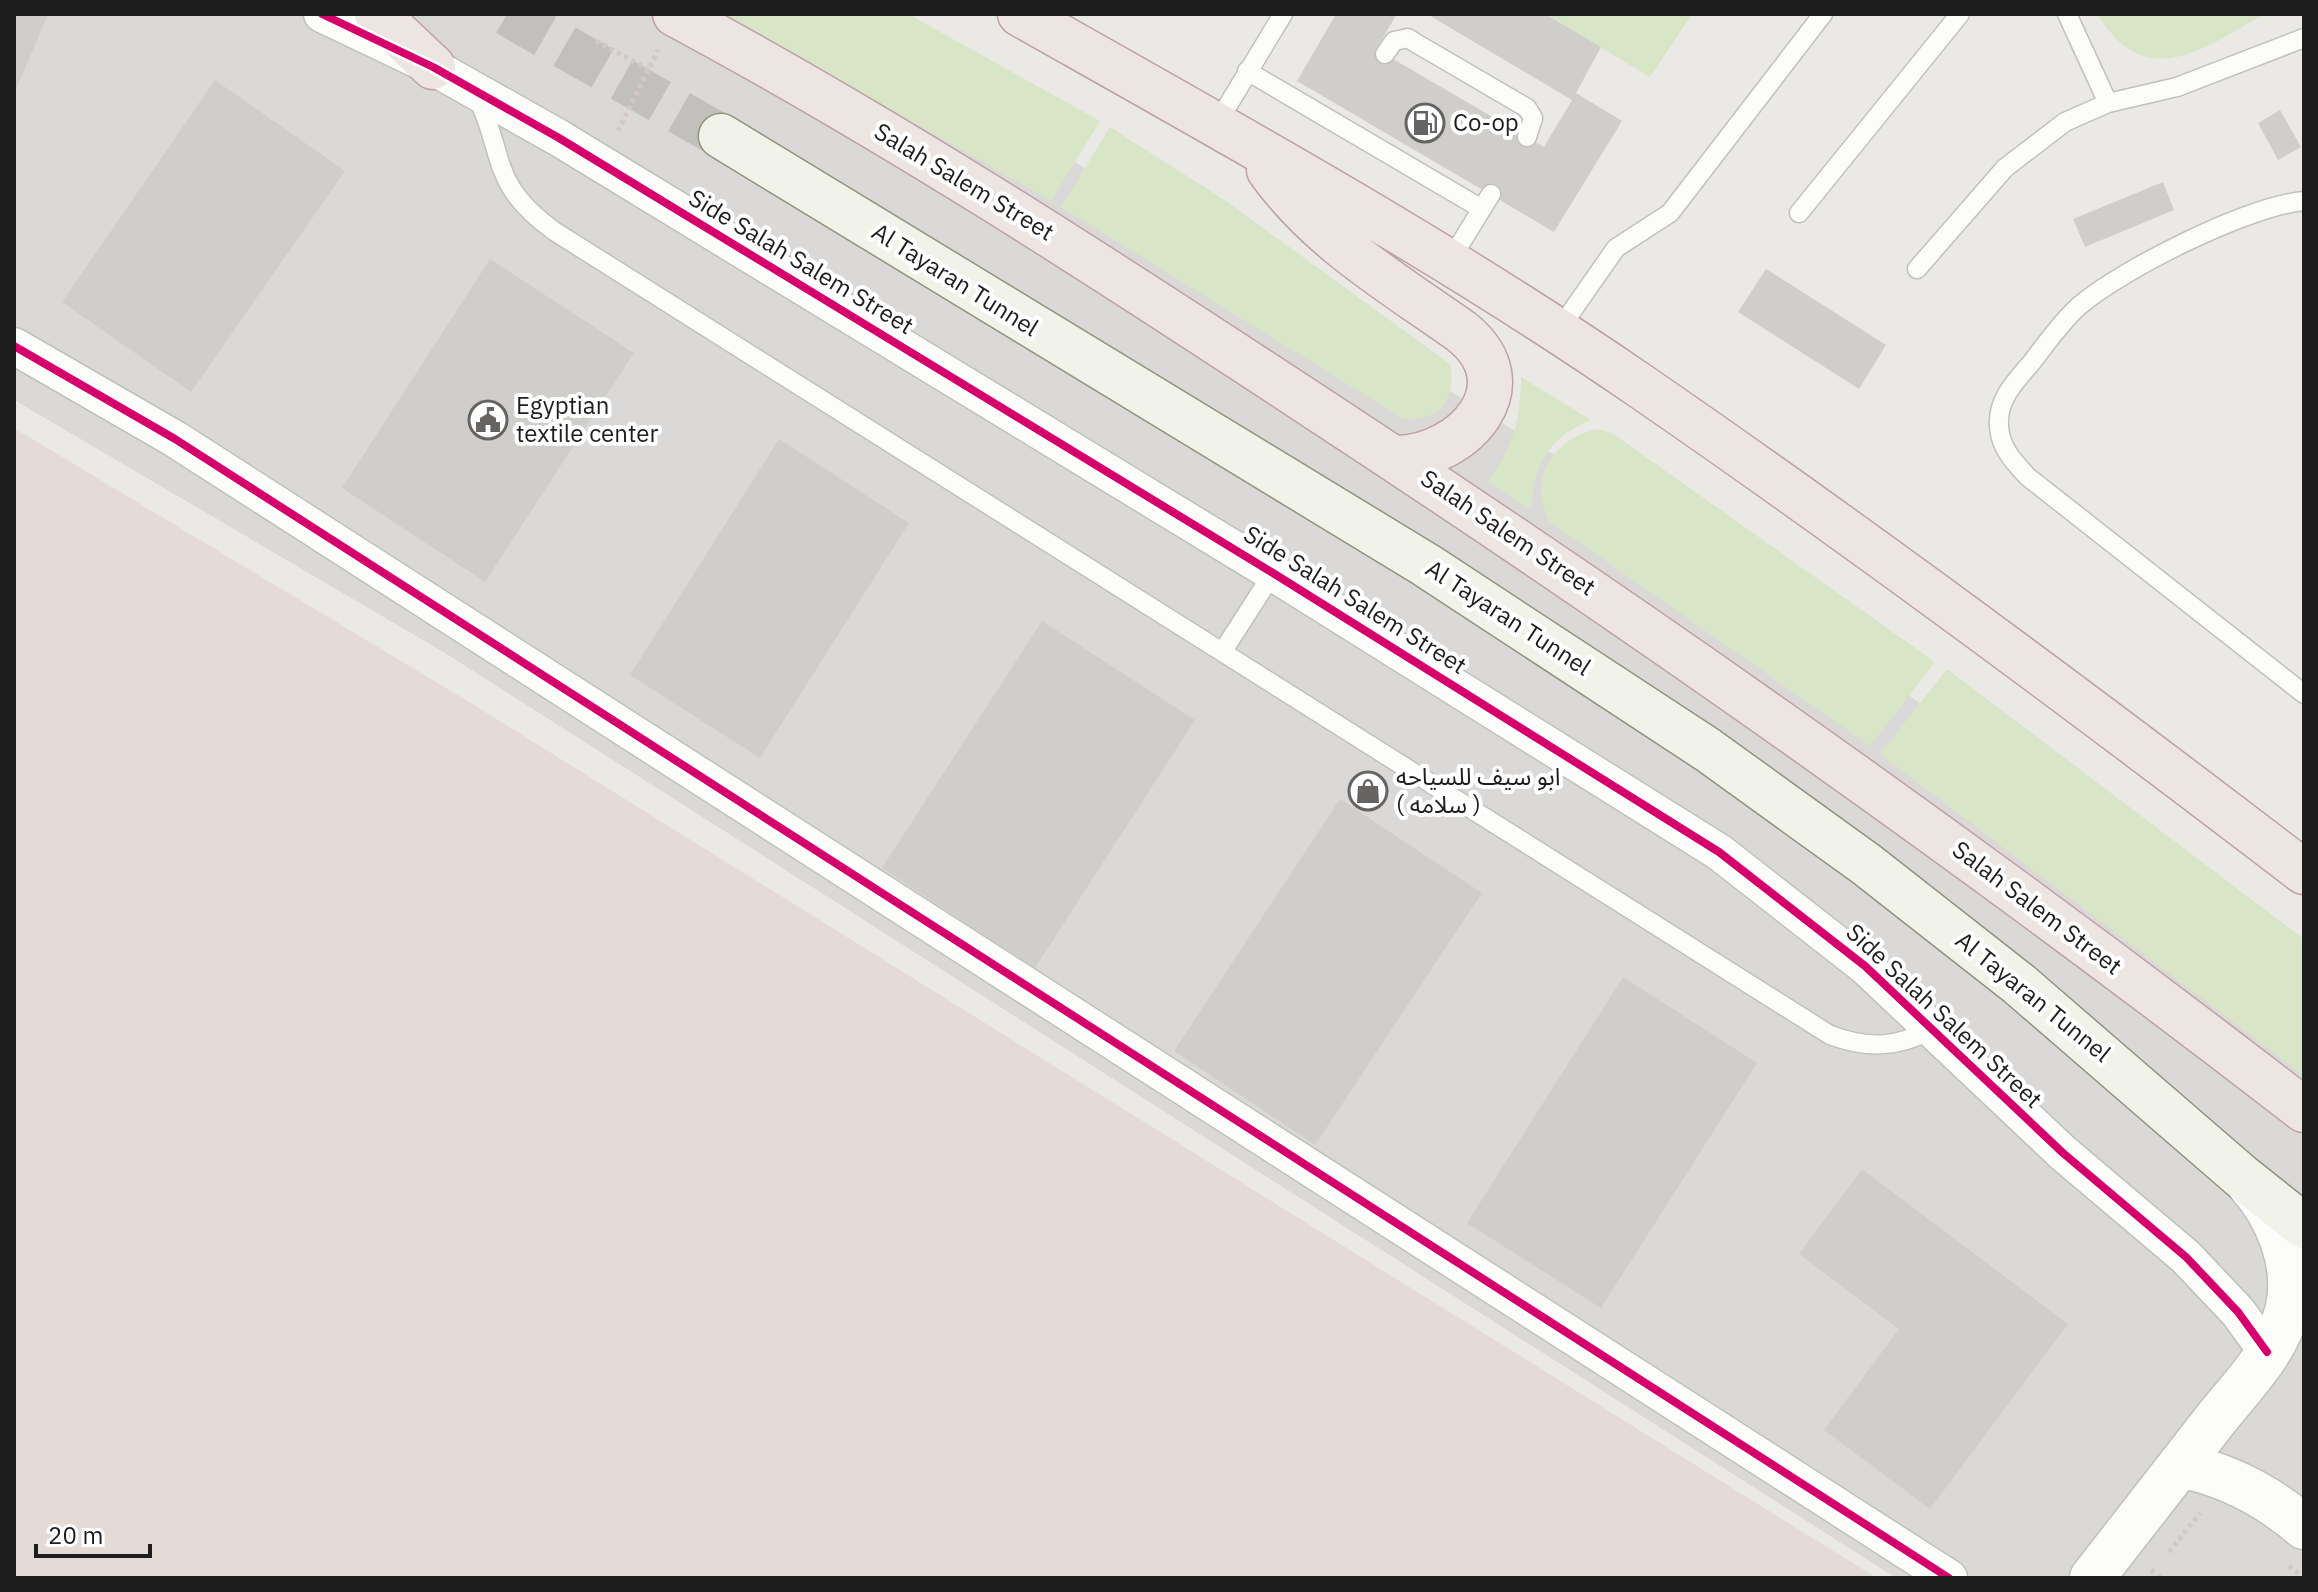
<svg xmlns="http://www.w3.org/2000/svg" width="2318" height="1592" font-family="'IBM Plex Sans','Noto Sans Arabic',sans-serif">
<style>
.residential{fill:#dad9d7}
.military{fill:#e5dbd6}
.grass{fill:#d8e5c7}
.building{fill:#d0cecb}
.lines{fill:none;stroke-linecap:round;stroke-linejoin:round}
.secondary-tunnel{stroke:#c2c0bd;stroke-width:44;stroke-dasharray:44 22;stroke-linecap:butt}
.service-casing{stroke:#c1c0be;stroke-width:21}
.minor-casing{stroke:#c1c0be;stroke-width:39}
.tertiary-casing{stroke:#c1c0be;stroke-width:47}
.secondary-casing{stroke:#91927f;stroke-width:47}
.trunk-casing{stroke:#bda0a8;stroke-width:47}
.path{stroke:#d4c8c6;stroke-width:5;stroke-dasharray:4 4;stroke-linecap:butt}
.service{stroke:#fcfcfb;stroke-width:18}
.minor{stroke:#fcfcfb;stroke-width:36}
.tertiary{stroke:#fcfcfb;stroke-width:44}
.secondary{stroke:#f1f2ea;stroke-width:44}
.trunk{stroke:#ece5e2;stroke-width:44}
.cycleway-casing{stroke:#fff;stroke-width:13}
.cycleway{stroke:#d6006c;stroke-width:8}
.labels{text-anchor:middle;stroke-width:8;stroke-linejoin:round;paint-order:stroke}
.poi-label{font-size:24px;fill:#1d1d1d;stroke:#fff;text-anchor:start}
.street-label{font-size:24px;fill:#1d1d1d;stroke:#fff}
</style>
<rect width="100%" height="100%" fill="#ebe9e5"/>
<!-- residential -->
<path class="residential" d="M14 14H833L1617 493 1822 631 2304 988V1578H1896L445 653 14 400Z"/>
<!-- military -->
<path class="military" d="M14 428 466 700 1877 1578H14Z"/>
<!-- grass -->
<path class="grass" d="M723 14H908L1100 121 1051 201Z
M1545 14H1692L1650 77Z
M2097 14H2264C2203 49 2146 94 2097 14Z
M1110 127 1226 201 1450 364C1457 397 1439 422 1404 419L1061 207Z
M1521 377 1591 420C1549 437 1532 466 1532 510L1487 482C1513 450 1521 417 1521 377Z
M1597 429 1612 433 1935 662 1870 746 1550 522C1526 479 1552 440 1597 429Z
M1947 669 2304 939V1076L1880 754Z"/>
<!-- building -->
<path class="building" d="M14 14H48L14 94Z
M1336 14H1397L1376 49 1544 147 1572 100 1427 14H1545L1601 47 1576 93 1622 121 1554 232 1297 81Z
M215 80 345 171 191 392 62 302Z
M2280 110 2301 147 2278 160 2258 123Z
M2163 182 2174 210 2085 247 2073 219Z
M490 259 634 353 485 582 342 488Z
M1766 269 1886 345 1859 389 1738 312Z
M779 439 909 523 760 758 630 675Z
M1042 621 1195 720 1035 968 882 868Z
M1340 799 1482 893 1315 1145 1174 1051Z
M1623 977 1757 1063 1601 1308 1467 1223Z
M1862 1169 2068 1324 1930 1509 1824 1430 1899 1329 1799 1254Z"/>
<g class="lines">
<!-- secondary-tunnel -->
<path class="secondary-tunnel" d="M507 14 721 136"/>
<defs>
<path id="service" d="M2067 14 2108 103
M1385 54 1394 41 1408 38 1414 42 1527 108 1533 118 1527 137
M1247 71 1482 209
M477 96C506 158 489 183 554 231L1830 1035C1867 1049 1897 1048 1932 1029
M1216 125 1283 14
M2304 201C2248 206 2122 269 2079 306 2061 322 2046 344 2032 362 2016 381 1997 399 1999 426 2000 448 2014 462 2028 477L2304 694
M1799 213 1960 14
M1449 262 1491 194
M1917 269 2005 168 2065 122 2108 103 2177 87 2304 38
M1558 331 1616 248 1670 213 1823 14
M1223 651 1273 573"/>
<path id="minor" d="M322 14 433 67 559 138 1273 573 1719 852 1865 966 2063 1153 2186 1257 2238 1312 2267 1352
M14 346 175 439 1949 1578"/>
<path id="tertiary" d="M2180 1465C2228 1475 2267 1495 2304 1527
M2092 1578C2132 1527 2172 1475 2212 1424 2240 1388 2278 1352 2288 1307 2297 1263 2277 1215 2248 1183"/>
<path id="secondary" d="M721 136 1426 565 1708 750 1866 864 2019 984 2241 1176 2304 1226"/>
<path id="trunk" d="M377 14 433 67
M675 14C893 131 1099 265 1306 401 1648 625 1981 860 2304 1110
M1020 14C1229 132 1441 249 1639 385 1866 541 2086 705 2304 872
M1269 170C1319 240 1393 283 1462 332 1528 385 1465 456 1398 458"/>
</defs>
<!-- service casing -->
<use href="#service" class="service-casing"/>
<!-- minor casing -->
<use href="#minor" class="minor-casing"/>
<!-- tertiary casing -->
<use href="#tertiary" class="tertiary-casing"/>
<!-- secondary casing -->
<use href="#secondary" class="secondary-casing"/>
<!-- trunk casing -->
<use href="#trunk" class="trunk-casing"/>
<!-- path -->
<path class="path" d="M596 41 648 69
M618 131 658 50
M2169 1552 2200 1513
M2289 1566 2304 1578
M2151 1570 2161 1578"/>
<!-- service -->
<use href="#service" class="service"/>
<!-- minor -->
<use href="#minor" class="minor"/>
<!-- tertiary -->
<use href="#tertiary" class="tertiary"/>
<!-- secondary -->
<use href="#secondary" class="secondary"/>
<!-- trunk -->
<use href="#trunk" class="trunk"/>
<defs>
<path id="cycleway" d="M322 14 433 67 559 138 1273 573 1719 852 1865 966 2063 1153 2186 1257 2238 1312 2267 1352
M14 346 175 439 1949 1578"/>
</defs>
<!-- cycleway casing -->
<use href="#cycleway" class="cycleway-casing"/>
<!-- cycleway -->
<use href="#cycleway" class="cycleway"/>
</g>
<!-- icons -->
<defs>
<symbol id="fuel-ring" viewBox="-11 -11 22 22"><circle r="9.5" fill="#fff" stroke="#656463" stroke-width="1.5"/><path d="M-5.5-6h7V0h2V4h1.3V-2.5L3-4.5l.8-.8L6-3V5H2.5V1h-1V6h-7ZM-4.2-4.7v3.2H.2V-4.7Z" fill="#656463"/></symbol>
<symbol id="civic-ring" viewBox="-11 -11 22 22"><circle r="9.5" fill="#fff" stroke="#656463" stroke-width="1.5"/><path d="M-.6-6.5H3V-4.5H.6V-3L4-1V1h2V6H-6V1h2V-1L-.6-3ZM-1.2 2.5V6h2.4V2.5Z" fill="#656463"/></symbol>
<symbol id="shop-ring" viewBox="-11 -11 22 22"><circle r="9.5" fill="#fff" stroke="#656463" stroke-width="1.5"/><path d="M-5-2.5h2.3a2.7 3.5 0 0 1 5.4 0H5L5.5 6h-11ZM-1.5-2.5h3a1.5 2.3 0 0 0-3 0Z" fill="#656463"/></symbol>
</defs>
<g fill-rule="evenodd">
<use href="#fuel-ring" x="1403" y="101" width="44" height="44"/>
<use href="#civic-ring" x="466" y="398" width="44" height="44"/>
<use href="#shop-ring" x="1346" y="769" width="44" height="44"/>
</g>
<g class="labels">
<!-- poi labels -->
<g class="poi-label">
<text x="1453" y="131">Co-op</text>
<text x="516" y="414">Egyptian<tspan x="516" dy="28">textile center</tspan></text>
<text x="1396" y="785">ابو سيف للسياحه<tspan x="1396" dy="28">( سلامه )</tspan></text>
</g>
<!-- street labels -->
<g class="street-label">
<text transform="translate(964 182) rotate(31)" y="8">Salah Salem Street</text>
<text transform="translate(801 262) rotate(31)" y="8">Side Salah Salem Street</text>
<text transform="translate(955 280) rotate(32)" y="8">Al Tayaran Tunnel</text>
<text transform="translate(1508 533) rotate(34)" y="8">Salah Salem Street</text>
<text transform="translate(1355 600) rotate(32)" y="8">Side Salah Salem Street</text>
<text transform="translate(1508 618) rotate(33)" y="8">Al Tayaran Tunnel</text>
<text transform="translate(2037 908) rotate(37)" y="8">Salah Salem Street</text>
<text transform="translate(2033 997) rotate(39)" y="8">Al Tayaran Tunnel</text>
<text transform="translate(1944 1016) rotate(43)" y="8">Side Salah Salem Street</text>
</g>
</g>
<!-- border -->
<rect width="2318" height="1592" fill="none" stroke="#1d1d1d" stroke-width="32"/>
<!-- scale -->
<path d="M36 1544v12h114v-12" fill="none" stroke="#1d1d1d" stroke-width="4"/>
<text x="48" y="1544" font-size="24" fill="#1d1d1d" stroke="#ffffff" stroke-width="6" paint-order="stroke">20 m</text>
</svg>
